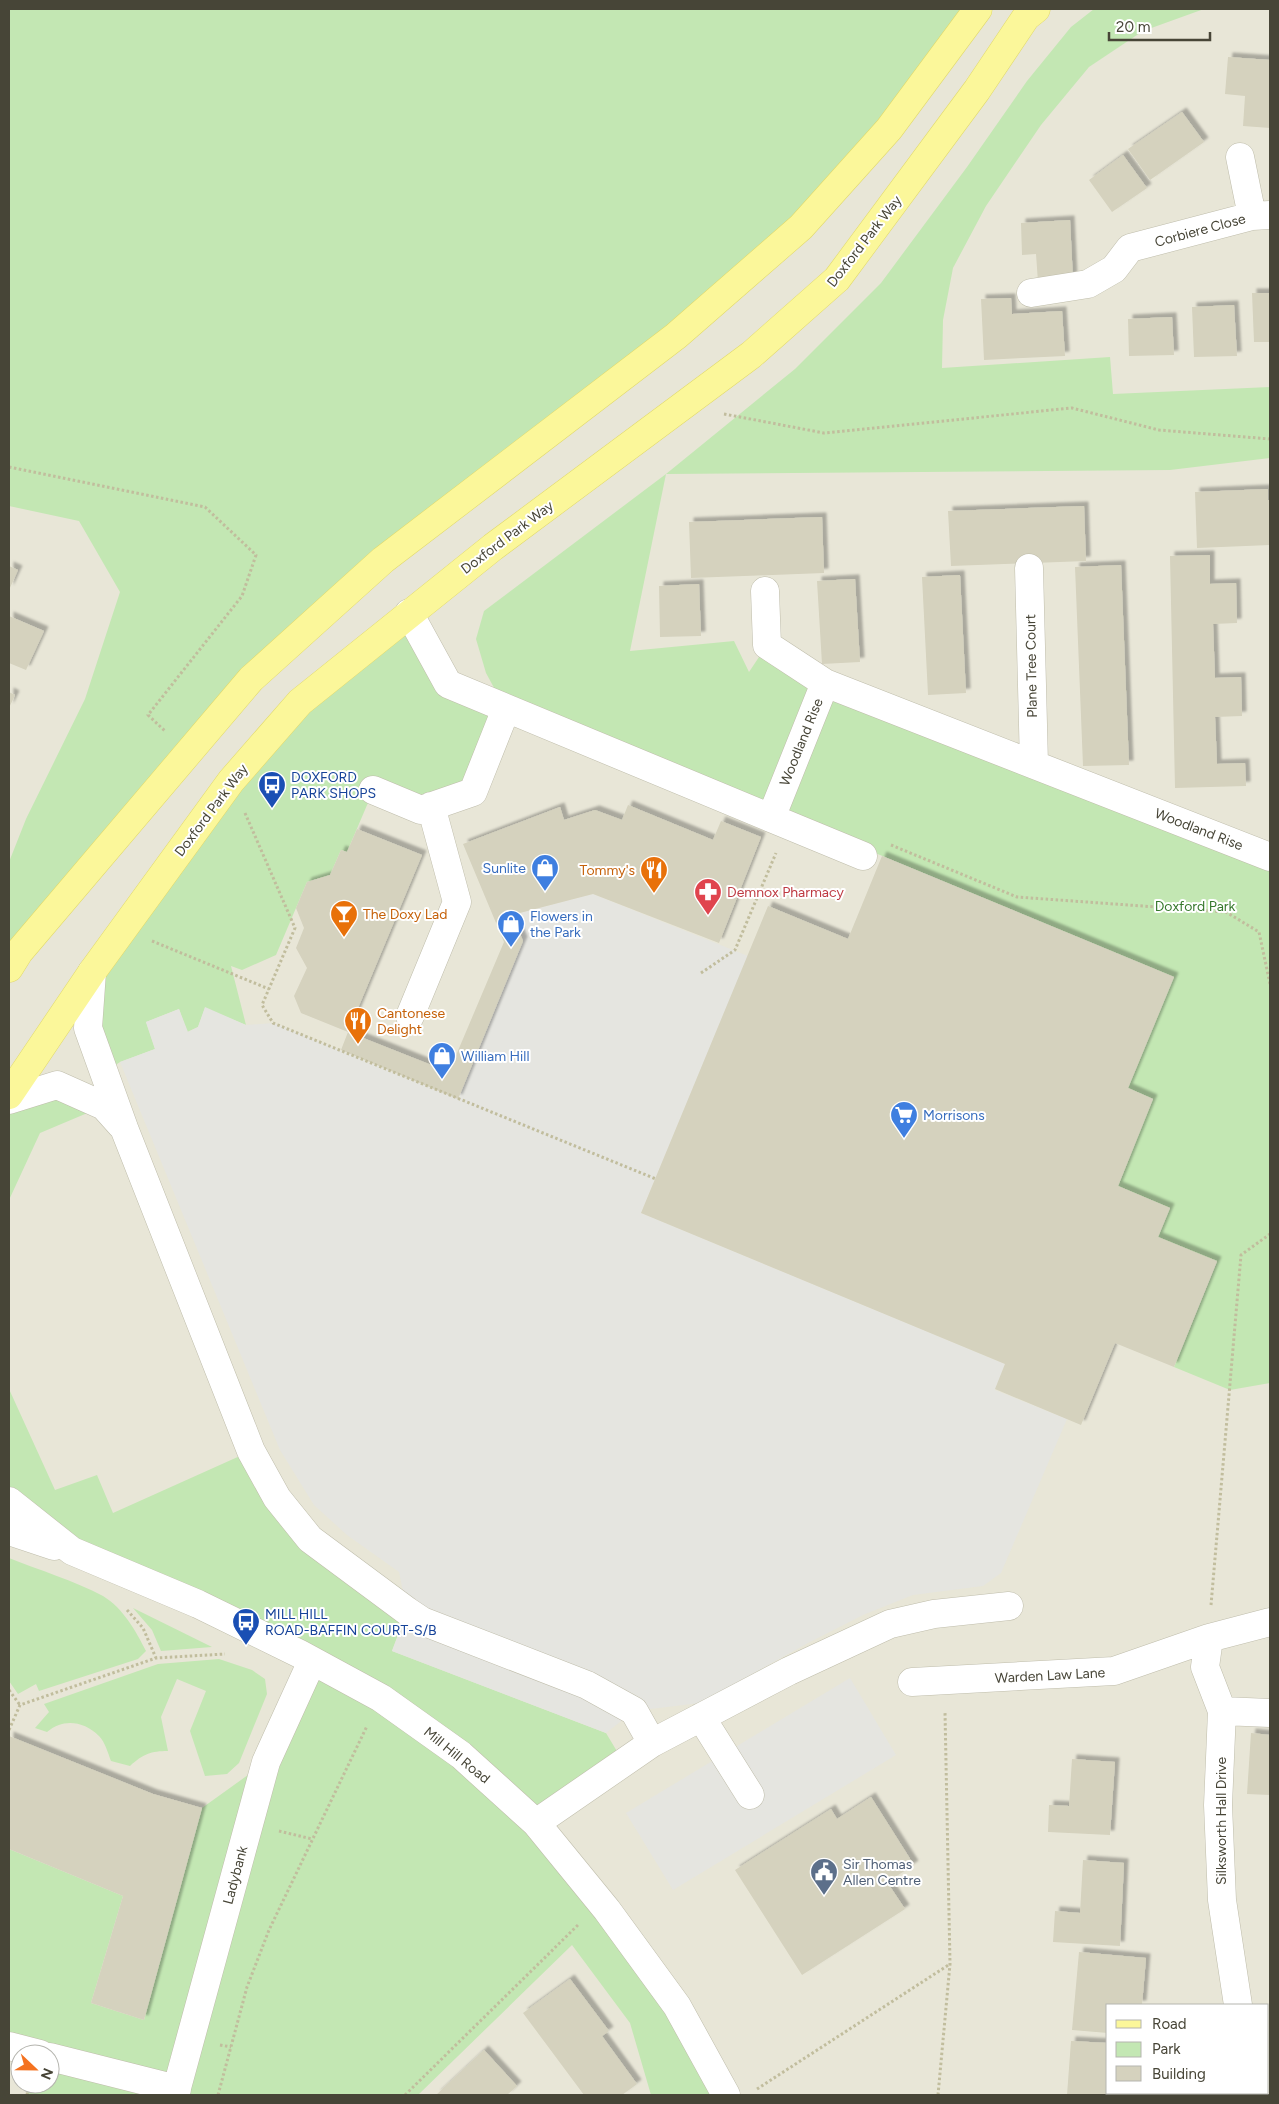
<svg xmlns="http://www.w3.org/2000/svg" width="1279" height="2104" font-family="Figtree,sans-serif">
<style>
.residential{fill:#e8e6d7;fill-rule:evenodd}
.green{fill:#c3e7b3}
.parking{fill:#e5e5e0}
.building{fill:#d5d2be;filter:url(#shadow)}
.lines{fill:none;stroke-linecap:round;stroke-linejoin:round}
.minor-casing{stroke:#bfbdab;stroke-width:29}
.major-casing{stroke:#e1d96a;stroke-width:29}
.path{stroke:#c1bd9d;stroke-width:3;stroke-dasharray:2.5 2.5;stroke-linecap:butt}
.minor{stroke:#fff;stroke-width:28}
.major{stroke:#fbf79a;stroke-width:28}
.labels{text-anchor:middle;stroke-width:4;stroke-linejoin:round;paint-order:stroke}
.street-label{font-size:14px;fill:#474537;stroke:#fff}
.transit-label{font-size:14px;fill:#164399;stroke:#fff;text-anchor:start}
.shop-label{font-size:14px;fill:#366cbe;stroke:#fff;text-anchor:start}
.food-label{font-size:14px;fill:#c56008;stroke:#fff;text-anchor:start}
.health-label{font-size:14px;fill:#be3a42;stroke:#fff;text-anchor:start}
.park-label{font-size:14px;fill:#36782c;stroke:#fff}
.service-label{font-size:14px;fill:#4e5e75;stroke:#fff;text-anchor:start}
</style>
<defs>
<filter id="shadow"><feDropShadow dx="4.5" dy="-4.5" stdDeviation="1" flood-color="#0004"/></filter>
</defs>
<rect width="100%" height="100%" fill="#f4f3e9"/>
<!-- residential -->
<path class="residential" d="M9 9H1270V2095H9ZM1108 2005H1268V2093H1108ZM20 2054H50V2084H20Z"/>
<!-- green -->
<path class="green" d="M9 9H978L801 227 296 637 9 968V862L26 819 85 699 120 592 79 521 9 506Z
M1094 9H1204L1143 31 1089 67 1041 125 986 206 953 268 943 320 942 368 1110 357 1113 394 1270 387V458L1170 470 666 474 630 651 734 641 749 672 767 645 1270 857V1383L1230 1390 1174 1367 1217 1262 1158 1237 1170 1208 1118 1186 1153 1099 1128 1088 1174 977 774 811 506 709 473 792 421 810 373 791 347 852 341 850 330 875 307 882 276 955 242 970 231 966 246 1025 205 1008 198 1027 187 1032 179 1009 146 1022 155 1049 120 1062 104 1073 92 972 231 781 409 613 448 684 505 708 486 673 476 639 484 611 666 474 795 369 881 283 967 167 1027 81 1071 27Z
M57 1085 104 1106 40 1133 9 1200V1100Z
M9 1389 55 1490 97 1475 113 1513 251 1451 277 1498 407 1611 392 1651 606 1733 624 1763 536 1822 726 2095H651L630 2023 572 1945 418 2095H27L29 2084H50V2054L9 2046V1849L123 1896 91 2003 144 2020 202 1808 266 1762 312 1661 198 1604 9 1501Z
M9 1558C39 1570 75 1581 103 1596 123 1608 136 1631 146 1651L138 1659 39 1691 36 1684 18 1694 9 1681Z
M133 1608 212 1647 161 1651 152 1630Z
M219 1659 252 1670 265 1679 267 1694 239 1763 227 1774 205 1776 190 1731 206 1691 177 1679 161 1717 168 1751C151 1751 143 1754 130 1766L111 1761C108 1753 105 1742 99 1736 84 1721 63 1718 47 1732L35 1728 49 1712 44 1704 158 1664Z"/>
<!-- parking -->
<path class="parking" d="M593 894 748 956 641 1213 1005 1364 995 1390 1067 1419 1001 1573 983 1586 913 1595 863 1615 808 1643 700 1703 634 1711 606 1733 392 1651 407 1611 399 1572 347 1535 314 1505 280 1450 120 1062 155 1049 146 1022 179 1009 188 1032 198 1027 205 1007 246 1025 273 1023 458 1099 523 941 512 915Z
M850 1678 896 1755 673 1890 626 1813Z"/>
<!-- building -->
<path class="building" d="M1228 57 1270 60V128L1243 126 1245 96 1225 94Z
M1182 112 1204 142 1150 180 1128 149Z
M1123 155 1147 188 1112 212 1089 180Z
M1070 220 1073 280 1038 282 1036 254 1022 255 1021 223Z
M1252 293H1270V342H1254Z
M1011 298 1012 314 1062 311 1065 356 984 360 981 299Z
M1234 305 1237 356 1194 357 1192 307Z
M1172 317 1174 355 1129 356 1128 319Z
M1268 489V500H1270V545L1197 548 1195 492Z
M1084 506 1086 561 951 566 948 511Z
M822 517 824 573 691 578 689 522Z
M1210 555V584L1236 583 1237 623 1213 624 1215 678 1241 677 1242 716 1215 717 1217 764 1245 763 1246 786 1175 788 1170 556Z
M1121 565 1129 765 1083 766 1075 567Z
M9 566 18 570 9 590Z
M960 575 966 693 928 695 922 577Z
M855 579 860 662 822 664 817 581Z
M699 584 701 636 660 637 659 586Z
M9 616 44 631 26 670 9 663Z
M9 692 15 695 9 708Z
M628 805 713 840 721 821 761 837 719 943 593 894 512 915 523 941 458 1099 341 1050 348 1032 449 1072 504 942 463 844 560 807 564 820 595 810 622 820Z
M357 829 422 855 348 1032 301 1013 294 996 307 968 296 948 304 928 296 908 307 882 330 875 341 850 347 852Z
M882 856 1174 977 1128 1088 1153 1099 1118 1186 1170 1208 1158 1237 1217 1261 1174 1367 1115 1343 1081 1425 995 1389 1005 1364 641 1213 768 906 848 939Z
M1251 1733 1270 1735V1795L1247 1794Z
M9 1736 153 1794 202 1808 144 2020 91 2003 123 1896 9 1849Z
M1072 1759 1115 1762 1110 1835 1048 1832 1049 1805 1069 1806Z
M871 1797 914 1865 887 1882 905 1909 802 1975 735 1870 831 1809 837 1819Z
M1083 1860 1124 1863 1120 1946 1053 1942 1055 1911 1080 1913Z
M1079 1952 1146 1958 1142 2005H1108V2033L1072 2030Z
M570 1979 609 2031 602 2036 637 2084 622 2095H584L523 2013Z
M1071 2041 1108 2043V2093H1127L1126 2095H1067Z
M484 2050 517 2086 507 2095H436Z"/>
<g class="lines">
<defs>
<path id="minor" d="M1240 157 1252 216
M1031 293 1088 284 1114 269 1130 248 1252 216 1270 215
M1029 568 1034 764
M765 591 767 645 825 683 1270 857
M409 613 448 684 771 818 825 683
M373 790 421 810 473 792 506 709
M771 818 863 856
M92 972 88 1028 124 1128 251 1451 277 1498 310 1539 407 1611 422 1621 587 1685 634 1711 652 1743 536 1823
M410 1016 457 902 431 806
M9 1100 57 1085 104 1106 121 1125
M9 1501 72 1551 198 1604 300 1654 381 1698 461 1755 536 1823 607 1910 677 2006 726 2095
M9 1531 54 1546
M1209 1638 1205 1667 1222 1711 1218 1805 1222 1900 1238 2005
M912 1682 1114 1671 1209 1638 1270 1622
M1222 1711 1270 1713
M701 1717 750 1795
M652 1743 789 1671 890 1624 934 1614 1009 1606
M9 2046 40 2054
M50 2057 177 2089
M175 2095 266 1762 312 1661
M1237 2095V2093"/>
<path id="major" d="M9 968 19 952 251 679 383 560 676 336 801 227 889 129 978 9
M9 1095 92 972 231 781 300 702 493 547 751 355 837 279 977 90 1026 17 1036 9"/>
</defs>
<!-- minor casing -->
<use href="#minor" class="minor-casing"/>
<!-- major casing -->
<use href="#major" class="major-casing"/>
<!-- path -->
<path class="path" d="M724 414 824 433 1072 408 1159 430 1270 439
M9 467 205 507 256 555 242 596 148 715 166 732
M245 813 295 928 262 1005 273 1023 656 1179
M891 845 1017 897 1226 912 1259 932 1270 984
M152 941 269 989
M701 973 735 950 776 853
M1211 1605 1241 1255 1270 1234
M127 1610 143 1628 156 1658
M9 1690 20 1705
M9 1730 20 1705 156 1658 225 1654
M279 1831 312 1839
M220 2045 231 2047
M757 2089 950 1964
M27 2095 29 2084
M218 2095 247 1987 269 1930 367 1726
M405 2095 579 1924
M938 2095 950 1964 945 1712"/>
<!-- minor -->
<use href="#minor" class="minor"/>
<!-- major -->
<use href="#major" class="major"/>
</g>
<!-- icons -->
<defs>
<symbol id="bus-pin" viewBox="-11 -11 22 30"><path d="M0 17L-7.5 6A9.5 9.5 0 1 1 7.5 6Z" fill="#1a4fb4" stroke="#fff"/><path d="M-5-6H5V4H4V6H2V4H-2V6H-4V4H-5ZM-3.5-4V0h7V-4ZM-3.5 1.2v1.5H-2V1.2ZM2 1.2v1.5H3.5V1.2Z" fill="#fff"/></symbol>
<symbol id="shop-pin" viewBox="-11 -11 22 30"><path d="M0 17L-7.5 6A9.5 9.5 0 1 1 7.5 6Z" fill="#3f7fe0" stroke="#fff"/><path d="M-5-2.5h2.3a2.7 3.5 0 0 1 5.4 0H5L5.5 6h-11ZM-1.5-2.5h3a1.5 2.3 0 0 0-3 0Z" fill="#fff"/></symbol>
<symbol id="restaurant-pin" viewBox="-11 -11 22 30"><path d="M0 17L-7.5 6A9.5 9.5 0 1 1 7.5 6Z" fill="#e8710a" stroke="#fff"/><path d="M-5-6h1v4h1v-4h1v4h1v-4h1v5L-1.5 .5V6h-2V.5L-5-1ZM5-6V6H3V1.5H1.5Q1.5-4 5-6Z" fill="#fff"/></symbol>
<symbol id="pharmacy-pin" viewBox="-11 -11 22 30"><path d="M0 17L-7.5 6A9.5 9.5 0 1 1 7.5 6Z" fill="#e0444e" stroke="#fff"/><path d="M-2-6h4v4h4v4h-4v4h-4v-4h-4v-4h4Z" fill="#fff"/></symbol>
<symbol id="bar-pin" viewBox="-11 -11 22 30"><path d="M0 17L-7.5 6A9.5 9.5 0 1 1 7.5 6Z" fill="#e8710a" stroke="#fff"/><path d="M-6-5H6L.8 .8V4.5H3.5V6h-7V4.5H-.8V.8Z" fill="#fff"/></symbol>
<symbol id="supermarket-pin" viewBox="-11 -11 22 30"><path d="M0 17L-7.5 6A9.5 9.5 0 1 1 7.5 6Z" fill="#3f7fe0" stroke="#fff"/><path d="M-6-5.5h2.5l.6 2H6L4.5 2H-2.5L-4.4-4H-6ZM-1.5 3.2a1.3 1.3 0 1 0 .1 0ZM3 3.2a1.3 1.3 0 1 0 .1 0Z" fill="#fff"/></symbol>
<symbol id="civic-pin" viewBox="-11 -11 22 30"><path d="M0 17L-7.5 6A9.5 9.5 0 1 1 7.5 6Z" fill="#5c6f8a" stroke="#fff"/><path d="M-.6-6.5H3V-4.5H.6V-3L4-1V1h2V6H-6V1h2V-1L-.6-3ZM-1.2 2.5V6h2.4V2.5Z" fill="#fff"/></symbol>
</defs>
<g fill-rule="evenodd">
<use href="#bus-pin" x="256" y="769" width="32" height="43"/>
<use href="#shop-pin" x="529" y="852" width="32" height="43"/>
<use href="#restaurant-pin" x="638" y="854" width="32" height="43"/>
<use href="#pharmacy-pin" x="692" y="876" width="32" height="43"/>
<use href="#bar-pin" x="328" y="898" width="32" height="43"/>
<use href="#shop-pin" x="495" y="908" width="32" height="43"/>
<use href="#restaurant-pin" x="342" y="1005" width="32" height="43"/>
<use href="#shop-pin" x="426" y="1040" width="32" height="43"/>
<use href="#supermarket-pin" x="888" y="1099" width="32" height="43"/>
<use href="#bus-pin" x="230" y="1606" width="32" height="43"/>
<use href="#civic-pin" x="808" y="1856" width="32" height="43"/>
</g>
<g class="labels">
<!-- street labels -->
<g class="street-label">
<text transform="translate(1200 230) rotate(-15)" y="5">Corbiere Close</text>
<text transform="translate(864 241) rotate(-52)" y="5">Doxford Park Way</text>
<text transform="translate(507 537) rotate(-37)" y="5">Doxford Park Way</text>
<text transform="translate(1031 666) rotate(-91)" y="5">Plane Tree Court</text>
<text transform="translate(801 742) rotate(-68)" y="5">Woodland Rise</text>
<text transform="translate(211 810) rotate(-53)" y="5">Doxford Park Way</text>
<text transform="translate(1199 829) rotate(21)" y="5">Woodland Rise</text>
<text transform="translate(1050 1675) rotate(-3)" y="5">Warden Law Lane</text>
<text transform="translate(457 1755) rotate(39)" y="5">Mill Hill Road</text>
<text transform="translate(1221 1821) rotate(-90)" y="5">Silksworth Hall Drive</text>
<text transform="translate(235 1875) rotate(-75)" y="5">Ladybank</text>
</g>
<!-- transit labels -->
<g class="transit-label">
<text x="291" y="782">DOXFORD<tspan x="291" dy="16">PARK SHOPS</tspan></text>
<text x="265" y="1619">MILL HILL<tspan x="265" dy="16">ROAD-BAFFIN COURT-S/B</tspan></text>
</g>
<!-- shop labels -->
<g class="shop-label">
<text x="526" y="873" text-anchor="end">Sunlite</text>
<text x="530" y="921">Flowers in<tspan x="530" dy="16">the Park</tspan></text>
<text x="461" y="1061">William Hill</text>
<text x="923" y="1120">Morrisons</text>
</g>
<!-- food labels -->
<g class="food-label">
<text x="635" y="875" text-anchor="end">Tommy's</text>
<text x="363" y="919">The Doxy Lad</text>
<text x="377" y="1018">Cantonese<tspan x="377" dy="16">Delight</tspan></text>
</g>
<!-- health labels -->
<g class="health-label">
<text x="727" y="897">Demnox Pharmacy</text>
</g>
<!-- park labels -->
<g class="park-label">
<text x="1195" y="911">Doxford Park</text>
</g>
<!-- service labels -->
<g class="service-label">
<text x="843" y="1869">Sir Thomas<tspan x="843" dy="16">Allen Centre</tspan></text>
</g>
</g>
<!-- border -->
<rect width="1279" height="2104" fill="none" stroke="#474537" stroke-width="20"/>
<!-- legend -->
<rect x="1106" y="2004" width="162" height="90" fill="#ffffff" stroke="#b5b5af"/>
<rect x="1116" y="2020" width="25" height="8" fill="#fbf79a" stroke="#b5b5af"/>
<text x="1152" y="2029" font-size="15" fill="#474537">Road</text>
<rect x="1116" y="2042" width="25" height="15" fill="#c3e7b3" stroke="#b5b5af"/>
<text x="1152" y="2054" font-size="15" fill="#474537">Park</text>
<rect x="1116" y="2066" width="25" height="15" fill="#d5d2be" stroke="#b5b5af"/>
<text x="1152" y="2079" font-size="15" fill="#474537">Building</text>
<!-- north arrow -->
<g transform="translate(35 2069) rotate(112)"><circle r="24" fill="#ffffff" stroke="#b5b5af"/>
<path d="M0-4L9 19L0 12L-9 19Z" fill="#f47220"/>
<text y="-8" font-size="14" font-weight="bold" text-anchor="middle" fill="#474537">N</text>
</g>
<!-- scale -->
<path d="M1109 32v8h101v-8" fill="none" stroke="#474537" stroke-width="2.5"/>
<text x="1116" y="32" font-size="15" fill="#474537" stroke="#ffffff" stroke-width="4" paint-order="stroke">20 m</text>
</svg>
